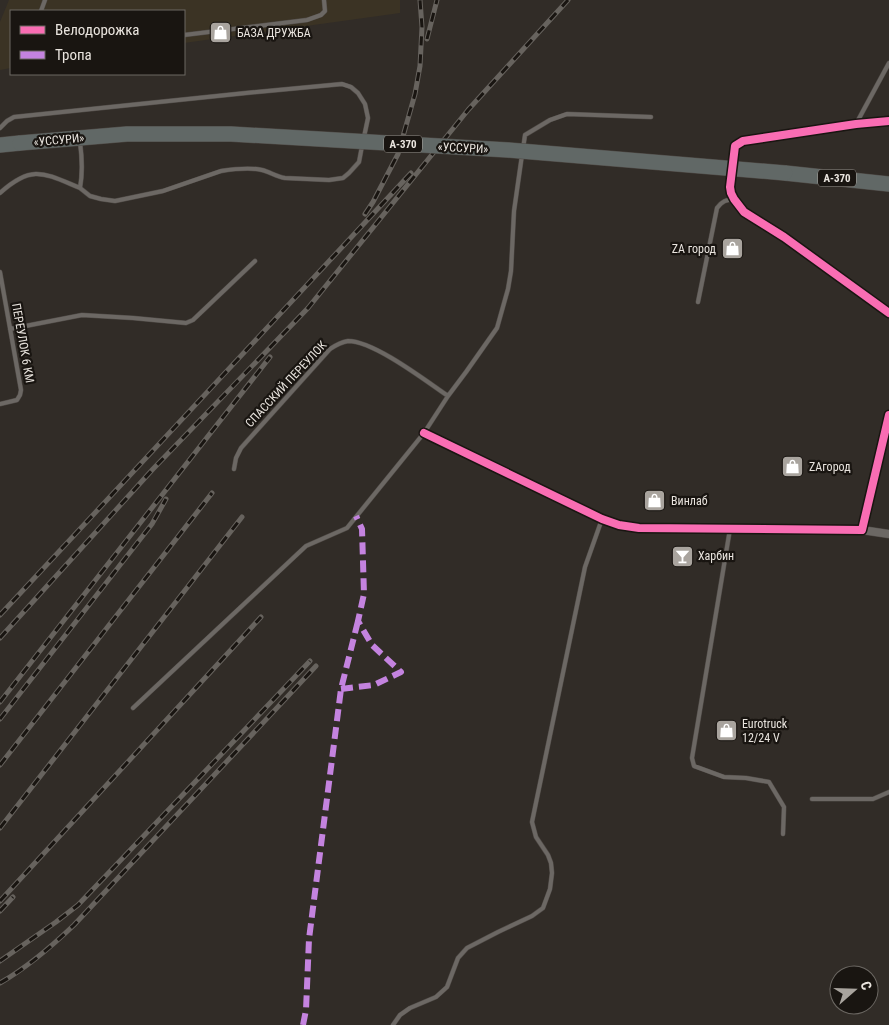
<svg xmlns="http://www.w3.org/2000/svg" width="889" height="1025" font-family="'Roboto Condensed',sans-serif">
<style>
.commercial{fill:#3b3324}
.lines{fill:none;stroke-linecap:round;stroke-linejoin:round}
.lane-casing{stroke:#4f4a46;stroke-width:5}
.street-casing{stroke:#4f4a46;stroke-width:9}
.highway-casing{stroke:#4f4a46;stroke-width:16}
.lane{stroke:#6c6864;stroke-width:4}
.street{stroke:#6c6864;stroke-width:8}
.highway{stroke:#616866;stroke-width:15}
.rail-casing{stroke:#67635e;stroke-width:5}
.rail{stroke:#191511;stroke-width:3;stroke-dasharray:9;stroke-linecap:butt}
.highway-bridge-casing{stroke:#4f4a46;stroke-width:16;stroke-linecap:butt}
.highway-bridge{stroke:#616866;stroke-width:15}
.quiet{stroke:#c483df;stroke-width:6;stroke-dasharray:12 6;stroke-linecap:butt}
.cycleway-casing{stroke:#191511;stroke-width:11}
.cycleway{stroke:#f96db3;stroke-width:8}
.labels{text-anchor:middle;stroke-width:4.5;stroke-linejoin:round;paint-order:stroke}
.shield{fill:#191511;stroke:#aba6a0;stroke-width:1}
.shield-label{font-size:11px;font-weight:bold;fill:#e9e4de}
.poi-label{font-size:12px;fill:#e9e4de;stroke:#191511;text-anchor:start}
.street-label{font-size:12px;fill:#e9e4de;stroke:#191511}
</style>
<rect width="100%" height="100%" fill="#312c27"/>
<!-- commercial -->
<path class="commercial" d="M9 0H400V13L184 43V11H11V68L0 70V22Z"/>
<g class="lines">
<defs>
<path id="lane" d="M41 11 45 0
M184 35 307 20 321 15 325 11 324 0
M856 124 889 63
M0 128 7 121 14 117 246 93 342 84 351 87 358 93 365 104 368 118 364 137
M80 142C82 157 83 172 80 188L90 196 101 199 115 201 163 191 221 171C234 169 249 167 262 170 270 172 277 177 285 178L329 180 343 178 349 173 359 162 362 146
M523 149 525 135 550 120 567 114 651 117
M0 193C32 164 44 173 80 188
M0 272 21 390 20 395 17 400 0 404
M698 302 717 208C722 201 726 200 734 199
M10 329 82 315 133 318 186 323 193 320 255 261
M234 469 236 458 241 448 330 349C336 345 342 342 348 341 374 341 426 381 448 396
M730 529 692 758 694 766 724 777 746 778 769 782 784 807 783 834
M133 708 306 546 347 528 424 433 448 396 466 372 497 328 508 289 511 271 514 211 522 155
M812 799H873L889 792
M393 1025 400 1015 410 1008 436 997 447 987 458 958 467 948 498 932 532 916 543 908 550 889 552 873 551 863 548 855 536 837 532 822 585 567 602 519"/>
<path id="street" d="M889 121 856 124 743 141 735 146 730 187 731 193 734 199 744 212 784 237 889 313
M424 433 602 519 619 525 639 528 862 530 889 415
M862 530 889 534"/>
<path id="highway" d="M0 145 20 143
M785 173 889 184"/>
</defs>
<!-- lane casing -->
<use href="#lane" class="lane-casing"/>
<!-- street casing -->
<use href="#street" class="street-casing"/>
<!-- highway casing -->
<use href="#highway" class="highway-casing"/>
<!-- lane -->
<use href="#lane" class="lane"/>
<!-- street -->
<use href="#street" class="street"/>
<!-- highway -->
<use href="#highway" class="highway"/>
<defs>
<path id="rail" d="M427 39 437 0
M365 214 373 202 398 154 415 94 420 66 422 27 420 0
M0 615 411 173
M0 638 153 469 308 308 468 110 568 0
M0 702 270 357
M0 719 152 524 166 499
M0 765 212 493
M0 828 242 517
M0 901 261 617
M0 911 13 897
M0 961 56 922 78 905 310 661
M0 983C28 967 51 947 74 925L316 666"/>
</defs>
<!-- rail casing -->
<use href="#rail" class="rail-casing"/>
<!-- rail -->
<use href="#rail" class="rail"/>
<defs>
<path id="highway-bridge" d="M20 143 127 134H231L508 150 785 173"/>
</defs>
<!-- highway-bridge casing -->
<use href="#highway-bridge" class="highway-bridge-casing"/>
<!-- highway-bridge -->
<use href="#highway-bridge" class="highway-bridge"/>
<!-- quiet -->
<path class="quiet" d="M341 689 374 685 401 672 372 645 358 621 364 594 362 529 356 516
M303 1025 306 1010 309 939 341 689 358 621"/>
<defs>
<path id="cycleway" d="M889 121 856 124 743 141 735 146 730 187 731 193 734 199 744 212 784 237 889 313
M424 433 602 519 619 525 639 528 862 530 889 415"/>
</defs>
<!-- cycleway casing -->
<use href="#cycleway" class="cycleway-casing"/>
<!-- cycleway -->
<use href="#cycleway" class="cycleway"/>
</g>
<!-- icons -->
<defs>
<symbol id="shop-square" viewBox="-11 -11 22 22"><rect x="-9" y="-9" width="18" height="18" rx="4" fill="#a9a49e" stroke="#191511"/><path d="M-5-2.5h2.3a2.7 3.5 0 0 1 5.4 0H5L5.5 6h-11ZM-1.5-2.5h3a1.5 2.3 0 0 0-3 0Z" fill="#fff"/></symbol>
<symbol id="bar-square" viewBox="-11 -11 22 22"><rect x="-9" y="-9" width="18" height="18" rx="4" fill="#a9a49e" stroke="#191511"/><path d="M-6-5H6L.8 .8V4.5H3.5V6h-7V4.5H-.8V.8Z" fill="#fff"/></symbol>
</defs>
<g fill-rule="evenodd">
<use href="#shop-square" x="208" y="20" width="25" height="25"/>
<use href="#shop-square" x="720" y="236" width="25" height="25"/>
<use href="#shop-square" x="780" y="454" width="25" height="25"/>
<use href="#shop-square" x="642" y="488" width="25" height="25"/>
<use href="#bar-square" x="670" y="544" width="25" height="25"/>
<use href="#shop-square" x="714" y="718" width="25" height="25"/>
</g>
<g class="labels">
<!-- shield labels -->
<g class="shield">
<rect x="384" y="135.5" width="38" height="17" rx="4"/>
<rect x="818" y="169.5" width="38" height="17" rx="4"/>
</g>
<g class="shield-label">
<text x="403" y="148">А-370</text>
<text x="837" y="182">А-370</text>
</g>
<!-- poi labels -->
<g class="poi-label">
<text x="237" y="37">БАЗА ДРУЖБА</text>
<text x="716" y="253" text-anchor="end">ZA город</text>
<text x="809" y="471">ZAгород</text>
<text x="671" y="505">Винлаб</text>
<text x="698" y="560">Харбин</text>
<text x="742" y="728">Eurotruck<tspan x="742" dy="14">12/24 V</tspan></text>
</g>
<!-- street labels -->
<g class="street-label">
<text transform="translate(59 140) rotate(-5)" y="4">«УССУРИ»</text>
<text transform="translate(463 148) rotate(3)" y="4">«УССУРИ»</text>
<text transform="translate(23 343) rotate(80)" y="4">ПЕРЕУЛОК 6 КМ</text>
<text transform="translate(286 384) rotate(-47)" y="4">СПАССКИЙ ПЕРЕУЛОК</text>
</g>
</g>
<!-- legend -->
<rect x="10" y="10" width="175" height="65" fill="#191511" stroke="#6c6863"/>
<rect x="20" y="26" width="25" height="8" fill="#f96db3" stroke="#6c6863"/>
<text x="55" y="35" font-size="15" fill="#e9e4de">Велодорожка</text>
<rect x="20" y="51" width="25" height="8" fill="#c483df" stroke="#6c6863"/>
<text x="55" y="60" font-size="15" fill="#e9e4de">Тропа</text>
<!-- north arrow -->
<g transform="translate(854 990) rotate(70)"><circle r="24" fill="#191511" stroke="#6c6863"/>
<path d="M0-4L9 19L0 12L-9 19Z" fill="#a9a49e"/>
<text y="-8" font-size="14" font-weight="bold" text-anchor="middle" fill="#e9e4de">С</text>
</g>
</svg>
